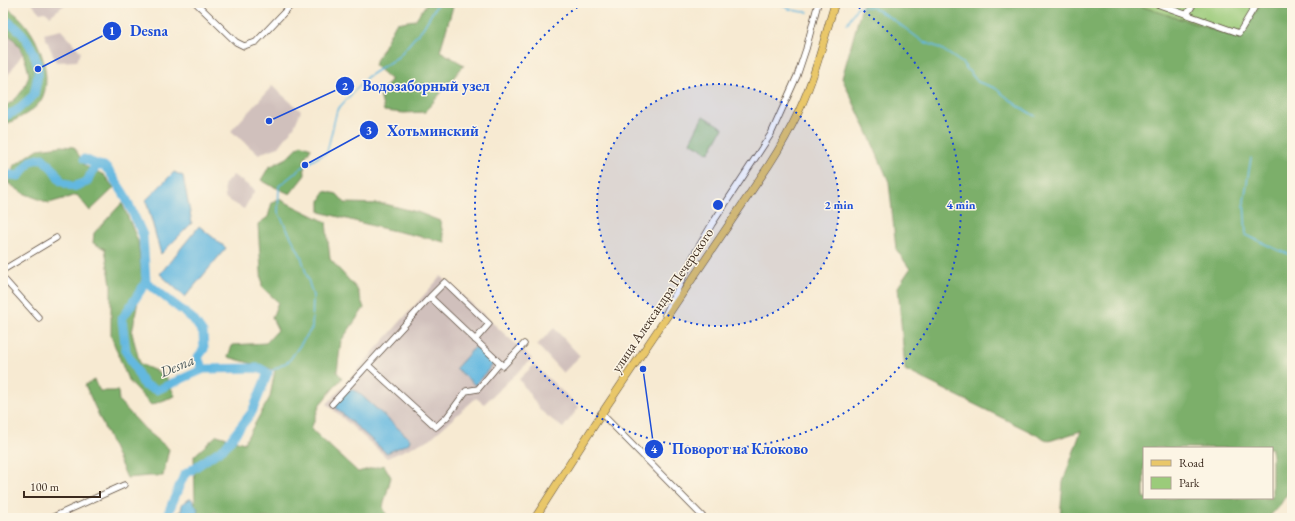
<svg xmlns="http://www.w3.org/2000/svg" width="1295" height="521" font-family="'EB Garamond',serif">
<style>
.industrial{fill:#d0c0bc}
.green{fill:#9bcb7a;stroke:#6b7a4c}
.forest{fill:#7caf6a;stroke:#5c6c44;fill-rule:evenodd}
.water{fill:#64b8e0;stroke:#50717f}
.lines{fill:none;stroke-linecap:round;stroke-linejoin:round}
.stream{stroke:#64b8e0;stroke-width:1.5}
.river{stroke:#64b8e0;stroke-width:9}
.minor-casing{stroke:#574739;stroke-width:7}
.major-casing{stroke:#574739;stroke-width:8}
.minor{stroke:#fff;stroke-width:5.5}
.major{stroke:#e9c769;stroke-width:7}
.ring{fill:none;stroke:#1d4ed8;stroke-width:2;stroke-dasharray:2 4}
.labels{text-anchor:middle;stroke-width:3;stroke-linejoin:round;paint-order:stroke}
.street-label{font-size:14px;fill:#3b2a1e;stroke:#fcf5e5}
.water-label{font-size:15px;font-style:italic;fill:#475558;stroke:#fcf5e5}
.centre{fill:#1d4ed8;stroke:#fcf5e5;stroke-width:2}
.ring-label{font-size:12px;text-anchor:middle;font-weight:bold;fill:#1d4ed8;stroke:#fcf5e5;stroke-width:3;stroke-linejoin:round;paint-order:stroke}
.leader{fill:none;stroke:#1d4ed8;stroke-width:1.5}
.callout-dot{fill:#1d4ed8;stroke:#fcf5e5;stroke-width:1.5}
.mark-label{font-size:12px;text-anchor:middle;font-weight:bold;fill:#fff}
.callout-label{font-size:15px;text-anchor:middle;font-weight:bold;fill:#1d4ed8;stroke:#fcf5e5;stroke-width:3;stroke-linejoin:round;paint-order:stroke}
</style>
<rect width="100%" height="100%" fill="#fcf5e5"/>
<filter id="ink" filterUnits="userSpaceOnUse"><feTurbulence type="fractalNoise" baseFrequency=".025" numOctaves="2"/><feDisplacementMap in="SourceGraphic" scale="8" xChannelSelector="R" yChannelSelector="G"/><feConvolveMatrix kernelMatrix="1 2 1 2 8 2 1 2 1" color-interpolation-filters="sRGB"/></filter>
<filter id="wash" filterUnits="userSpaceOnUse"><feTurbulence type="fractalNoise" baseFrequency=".012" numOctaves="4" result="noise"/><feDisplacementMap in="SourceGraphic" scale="16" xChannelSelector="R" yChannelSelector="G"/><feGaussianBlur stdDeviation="0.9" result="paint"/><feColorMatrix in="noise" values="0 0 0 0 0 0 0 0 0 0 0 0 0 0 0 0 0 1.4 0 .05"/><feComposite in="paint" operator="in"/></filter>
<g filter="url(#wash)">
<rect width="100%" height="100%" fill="#f7ead2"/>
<!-- industrial -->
<path class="industrial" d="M31 3H67L50 16 45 12 40 13Z
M3 29 26 49 3 82Z
M61 30 81 52 77 61 56 62 44 34Z
M272 86 301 111 294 127 279 147 258 154 231 131Z
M233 175 255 190 244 209 225 198 224 185Z
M441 276 532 359 484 404 476 398 430 439 387 458 327 404Z
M554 328 580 356 563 373 537 345Z
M534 365 579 407 563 428 541 411 519 379Z"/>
<!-- green -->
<path class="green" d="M1131 3H1261L1239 38Z
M703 116 723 128 709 153 690 142Z"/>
<!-- forest -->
<path class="forest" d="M427 3H454L440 51 464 65 425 112 404 113 384 111 380 95 391 80 374 65 396 23 415 20Z
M863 3H1131L1239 38 1261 3H1292V486L1280 505 1268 518H1060L1063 482 1081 431 1049 441 905 370 898 287 910 269 896 249 889 182 870 138 842 78ZM1144 448H1272V498H1144Z
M3 7C32 16 58 76 40 102 32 113 15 120 4 125L3 107C17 101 25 89 29 75 25 56 20 41 3 31Z
M301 144 311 148 304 159 305 175 290 194 270 185 261 180 269 167 287 158Z
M61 146 74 147 85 166 104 175 114 188 90 211 77 195 49 203 23 193 8 183 15 165 38 149Z
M325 191 337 194 345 203 385 204 417 212 440 221 445 242 377 227 320 212V201Z
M279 199 326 222 330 259 357 289 364 308 341 341 337 372 342 378 320 404 311 429 358 472 384 465 391 477 383 507 388 518H312L309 516 302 518H221L215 512 205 518H175V514L195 503 194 456 217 435 244 443 270 397 275 370 228 357 232 345 266 343 278 330 272 318 278 302 262 287 258 224 268 217 272 202Z
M122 203 138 241 142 279 132 333 140 364 165 375 175 396 151 405 128 380 111 336V284L105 249 93 243 94 233Z
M94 380 100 391H118L119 401 145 429 169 449 163 476H149L127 478 85 385Z"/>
<!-- water -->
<path class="water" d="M174 172 183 176 192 223 161 254 146 200Z
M199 226 226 248 185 297 160 274Z
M475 347 494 363 475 385 456 368Z
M352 389 359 393 409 438 410 440 409 443 387 453 384 451 337 409 335 405C338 398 345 390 352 389Z
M191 498 198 509 196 518H180L182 504Z"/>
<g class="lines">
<!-- stream -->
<path class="stream" d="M777 3C788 9 796 12 808 12
M847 24 857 7H872L894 20 922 41 940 48 962 63 978 82 995 88 1018 106 1035 116
M1251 158 1244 201 1246 235 1280 251 1292 255
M268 373 289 361 312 328 313 296 301 256 278 212 279 186 305 165 327 152 337 110 367 77 398 57 423 28 438 3"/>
<!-- river -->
<path class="river" d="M3 19C22 28 34 47 38 68 39 76 35 87 34 95L16 111 3 117
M84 159 98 165
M3 174 19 176 31 161 42 158 53 169 61 181 73 187 87 182 92 171 98 165 104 166 109 171 124 194 143 235 146 282 122 319 126 351 144 385 157 390 204 369 259 368 268 373 252 412 225 447 184 475 166 518
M146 282 193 319 203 333 204 349 198 357 200 363 204 369"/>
</g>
</g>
<g filter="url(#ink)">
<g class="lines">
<defs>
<path id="minor" d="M196 3 236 42 244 46 256 42 293 3
M1154 3 1239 33 1257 3
M1187 14 1194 3
M3 270 56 238
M3 278 39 318
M430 297 445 282 489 324 475 340
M665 315 695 253 712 224 771 134 797 76 806 49 818 3
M368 365 436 427 447 417 466 391 478 389 500 363
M332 404 430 297 503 366 524 344
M601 413 704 518
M51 518 124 485"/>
<path id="major" d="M535 518 606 407 769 165C780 148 790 130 799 111 815 77 824 39 835 3"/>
</defs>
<!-- minor casing -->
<use href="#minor" class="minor-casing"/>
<!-- major casing -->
<use href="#major" class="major-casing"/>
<!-- minor -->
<use href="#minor" class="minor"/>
<!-- major -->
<use href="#major" class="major"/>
</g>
</g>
<!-- distance rings -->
<circle cx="718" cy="205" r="121" fill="#1d4ed8" fill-opacity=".12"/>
<g class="ring">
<circle cx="718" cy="205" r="121"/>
<path d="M854 4A243 243 0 1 1 582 4"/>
</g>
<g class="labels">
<!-- street labels -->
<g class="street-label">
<text transform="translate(662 300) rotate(-56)" y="5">улица Александра Печерского</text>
</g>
<!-- water labels -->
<g class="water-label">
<text transform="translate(177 366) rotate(-23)" y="5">Desna</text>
</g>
</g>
<circle cx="718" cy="205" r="6" class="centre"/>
<g class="ring-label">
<text x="839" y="209">2 min</text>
<text x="961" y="209">4 min</text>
</g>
<!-- callouts -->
<path class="leader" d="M38 69L112 31M269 121L345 86M305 165L369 130M643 369L654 449"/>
<g class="callout-dot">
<circle cx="38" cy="69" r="4"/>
<circle cx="269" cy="121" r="4"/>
<circle cx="305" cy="165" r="4"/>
<circle cx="643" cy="369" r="4"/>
<circle cx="112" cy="31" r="10"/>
<circle cx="345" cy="86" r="10"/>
<circle cx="369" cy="130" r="10"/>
<circle cx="654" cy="449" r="10"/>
</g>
<g class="mark-label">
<text x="112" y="35">1</text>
<text x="345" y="90">2</text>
<text x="369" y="134">3</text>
<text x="654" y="453">4</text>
</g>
<g class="callout-label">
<text x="149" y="36">Desna</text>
<text x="426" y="91">Водозаборный узел</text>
<text x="433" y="136">Хотьминский</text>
<text x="740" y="454">Поворот на Клоково</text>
</g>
<!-- margin -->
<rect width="1295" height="521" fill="none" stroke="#fcf5e5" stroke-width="16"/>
<!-- legend -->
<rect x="1143" y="447" width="130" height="52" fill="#fcf5e5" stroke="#afa495"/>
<rect x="1151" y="460" width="20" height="6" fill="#e9c769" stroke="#afa495"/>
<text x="1179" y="467" font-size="12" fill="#3b2a1e">Road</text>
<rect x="1151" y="477" width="20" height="12" fill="#9bcb7a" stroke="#afa495"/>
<text x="1179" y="487" font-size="12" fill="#3b2a1e">Park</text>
<!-- scale -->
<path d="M24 491v6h76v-6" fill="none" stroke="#3b2a1e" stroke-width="2"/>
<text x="30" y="491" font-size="12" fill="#3b2a1e" stroke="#fcf5e5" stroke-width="3" paint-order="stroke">100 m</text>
</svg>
